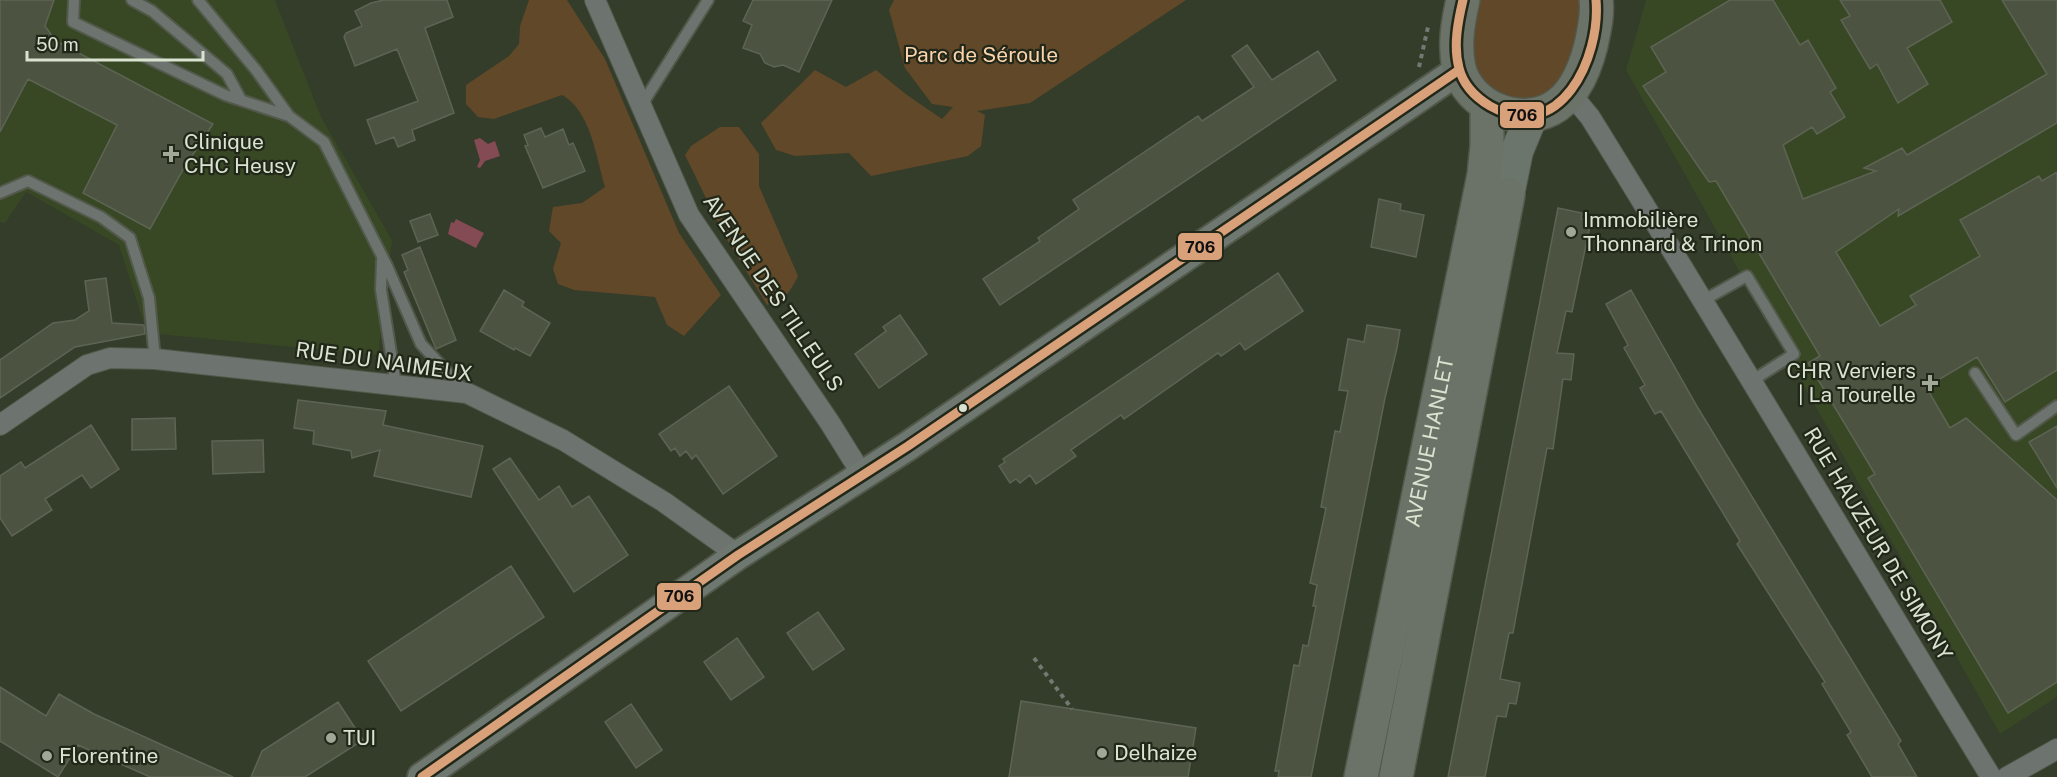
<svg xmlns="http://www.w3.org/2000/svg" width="2057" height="777" font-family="'Public Sans',sans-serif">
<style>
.built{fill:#384724}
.green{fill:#614829}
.water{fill:#844b55}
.building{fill:#4c5441;stroke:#5d6454;stroke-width:1.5}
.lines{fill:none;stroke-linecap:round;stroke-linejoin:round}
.lane-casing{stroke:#52584a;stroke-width:14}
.street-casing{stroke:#52584a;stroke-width:22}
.secondary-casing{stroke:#52584a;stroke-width:32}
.primary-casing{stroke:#52584a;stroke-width:34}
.highway-casing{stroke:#52584a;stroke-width:36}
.path{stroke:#727872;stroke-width:4;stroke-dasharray:4.5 4.5;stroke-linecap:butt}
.lane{stroke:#6d746f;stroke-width:10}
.street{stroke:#6d746f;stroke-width:20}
.secondary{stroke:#6e7870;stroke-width:28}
.primary{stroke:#6b756b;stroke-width:32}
.highway{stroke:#6b7267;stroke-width:33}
.bus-1-casing{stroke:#212719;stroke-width:14}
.bus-1{stroke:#d9a179;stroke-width:9}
.poi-dot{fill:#a0a996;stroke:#212719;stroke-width:2}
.bus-dot{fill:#dae3d0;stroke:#212719;stroke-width:2}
.labels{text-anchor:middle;stroke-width:4.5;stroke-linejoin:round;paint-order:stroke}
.park-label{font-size:21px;fill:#fcd4ab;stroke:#212719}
.poi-label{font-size:21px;fill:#dae3d0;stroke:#212719;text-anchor:start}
.street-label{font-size:21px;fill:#dae3d0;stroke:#212719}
.line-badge{stroke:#212719;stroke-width:2}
.pale-badge-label{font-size:16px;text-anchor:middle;font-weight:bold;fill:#111}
</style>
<rect width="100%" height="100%" fill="#343c2a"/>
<!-- built -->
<path class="built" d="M0 0H275L321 117 392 240 378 355 147 333 119 245 26 192 5 223 0 222Z
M1646 0H2057V697L2000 734 1626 70Z"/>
<!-- green -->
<path class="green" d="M529 0H567L605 59 679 233 721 295 684 336 667 325 655 297 574 290 558 284 553 269 561 243 549 231 553 207 582 203 605 187C596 157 591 111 562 95L494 119 478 117 466 104V85L509 56 519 44 520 26Z
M894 0H1186L1030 103 977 111 985 115 981 146 968 156 871 176 849 153 795 156 776 150 761 123 815 70 846 87 876 70 907 95 942 119 953 107 932 104 905 68 889 10Z
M1480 0H1583L1584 25 1558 88 1540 99 1513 100 1489 89 1476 73 1471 52Z
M720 127H739L759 154V186L798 276C790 292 785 300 767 305L723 233 685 155 691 146Z"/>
<!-- water -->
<path class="water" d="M480 138 488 144 495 141 500 156 485 161 480 168 477 167 480 160 474 140Z
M456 219 484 233 476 248 448 234 451 222 454 223Z"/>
<!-- building -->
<path class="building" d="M0 0H54L45 26 56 41 213 124 184 168 150 229 83 193 117 125 28 79 0 132Z
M384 0H447L453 17 425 28 454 113 412 130 415 140 398 147 394 137 376 144 367 120 418 101 397 49 355 66 344 37 346 33 362 26 355 11 371 3Z
M753 0H832L799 72 783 65 774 67 765 63 760 54 743 48 752 25 743 21Z
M1730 0H1773L1800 45 1808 40 1836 88 1830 92 1845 117 1817 134 1812 127 1783 145 1803 199 1876 171 1864 168 1902 148 1907 155 2047 74 2002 0H2057V123L1898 216 1899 209 1836 252 1880 326 1916 305 1910 296 1980 256 1960 220 2039 176 2042 181 2057 172V370L2005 402 1977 357 1926 387 1950 428 1966 418 2057 500V682L2008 713 1868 478 1875 474 1808 363 1820 356 1716 181 1709 182 1643 86 1666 72 1651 47Z
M1840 0H1940L1952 22 1907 48 1928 84 1898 103 1877 64 1870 69 1841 20 1850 16Z
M1247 45 1272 80 1318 51 1336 80 1000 305 983 279 1040 241 1038 238 1079 209 1073 200 1198 116 1202 121 1254 87 1232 56Z
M541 128 545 137 563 129 569 145 573 143 585 171 543 188 525 146 528 145 524 135Z
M1379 199 1401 204 1400 210 1424 215 1416 257 1371 247Z
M1558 208 1582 213 1581 219 1591 221 1572 312 1566 311 1557 353 1574 354 1571 380 1563 379 1553 449 1547 448 1513 633H1509L1500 679 1520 683 1516 704 1509 703 1506 717 1497 716 1485 777H1448Z
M430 214 438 235 418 242 410 221Z
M420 247 456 340 436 349 404 272 408 270 402 255Z
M1278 273 1303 311 1245 350 1240 343 1221 356 1218 353 1124 419 1121 415 1071 450 1076 456 1036 484 1030 475 1020 483 1016 479 1010 483 999 466 1005 462 1003 459Z
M106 278 112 323 144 325 145 334 75 347 0 398V360L53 323 75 320 89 311 85 281Z
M504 290 524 302 522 306 550 323 530 356 515 348 514 350 480 331Z
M1631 290 1698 408 1901 741 1898 744 1917 777H1872L1847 735 1851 732 1822 684 1825 682 1737 544 1740 541 1661 411 1655 414 1640 388 1645 385 1624 348 1628 345 1606 304Z
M900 315 927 354 879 388 855 354 886 331 883 327Z
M1367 325 1400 330 1397 348 1385 398 1311 777H1278L1279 771H1275L1294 665 1299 666 1303 645 1308 646 1316 606H1313L1317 585 1310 583 1326 508 1321 507 1335 431 1340 432 1348 391 1339 390 1348 339 1364 342Z
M729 386 777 456 723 494 696 455 692 459 686 451 680 456 675 448 671 451 659 434Z
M298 400 386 411 383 425 483 446 471 497 374 476 380 450 352 458 351 451 313 444 314 431 294 428Z
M175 418 176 449 132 450V419Z
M91 425 119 469 91 488 82 475 45 499 52 510 12 536 0 518V476L21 462 25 468Z
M2057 426V488L2029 442Z
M263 440 264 472 213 474 212 441Z
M510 458 539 500 559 486 572 507 589 496 628 555 574 592 493 469Z
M511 566 544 617 401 711 368 661Z
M818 612 844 649 813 670 787 633Z
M737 638 764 677 731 700 704 662Z
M0 687 46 716 59 694 94 714 233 777H150L78 745 58 777 0 741Z
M1021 701 1196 728 1188 777H1009Z
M338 702 363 740 305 777H251L262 751Z
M631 704 662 750 636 768 605 722Z"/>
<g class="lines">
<defs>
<path id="lane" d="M74 0 73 22 225 95 289 116
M132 0 152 11 227 74 240 98
M198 0 256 70 289 116 324 142 387 266 421 344 465 391
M641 106 708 0
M0 193 28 181 101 217 130 238 149 298 155 359
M382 260 381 290 396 385
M1704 300 1747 276 1794 354 1750 382
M1975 373 2016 435 2057 406"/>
<path id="street" d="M595 0 689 215 830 423 863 476
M1570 93 1590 117C1726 336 1857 557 1991 777
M0 425 87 365 110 358 155 359 467 393 563 440 664 502 738 555
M2007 777 2057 749"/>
<path id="secondary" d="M422 777 738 555 908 446 1459 70"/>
<path id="primary" d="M1508 195 1517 151 1532 115"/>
<g id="highway">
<path d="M1463 0C1458 22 1454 45 1459 68 1468 105 1516 127 1551 109 1574 97 1585 69 1591 45 1594 30 1598 15 1596 0"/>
<path id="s1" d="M1361 777 1484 175 1487 146V106"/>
<path d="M1396 777 1508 195"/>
</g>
</defs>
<!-- lane casing -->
<use href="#lane" class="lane-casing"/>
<!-- street casing -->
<use href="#street" class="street-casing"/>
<!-- secondary casing -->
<use href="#secondary" class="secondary-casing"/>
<!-- primary casing -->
<use href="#primary" class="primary-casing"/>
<!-- highway casing -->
<use href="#highway" class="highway-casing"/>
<!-- path -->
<path class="path" d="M1419 67 1428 27
M1034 658 1072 709"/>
<!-- lane -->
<use href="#lane" class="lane"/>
<!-- street -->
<use href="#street" class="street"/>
<!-- secondary -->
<use href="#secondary" class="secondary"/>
<!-- primary -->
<use href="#primary" class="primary"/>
<!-- highway -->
<use href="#highway" class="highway"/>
<defs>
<path id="bus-1" d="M1463 0C1458 21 1453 46 1459 68 1463 84 1475 97 1490 106 1560 146 1601 58 1596 0
M422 777 738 555 908 446 1459 70"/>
</defs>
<!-- bus-1 casing -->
<use href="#bus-1" class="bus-1-casing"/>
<!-- bus-1 -->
<use href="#bus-1" class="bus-1"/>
</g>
<!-- markers -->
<g class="poi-dot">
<path d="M168 145h6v6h6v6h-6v6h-6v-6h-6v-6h6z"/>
<circle cx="1571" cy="232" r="6"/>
<path d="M1927 374h6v6h6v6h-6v6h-6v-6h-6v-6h6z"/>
<circle cx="331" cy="738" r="6"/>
<circle cx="1102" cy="753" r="6"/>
<circle cx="47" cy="756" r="6"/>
</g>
<circle class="bus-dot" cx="963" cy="408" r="5"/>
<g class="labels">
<!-- park labels -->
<g class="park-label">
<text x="981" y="62">Parc de Séroule</text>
</g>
<!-- poi labels -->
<g class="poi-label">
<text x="184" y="149">Clinique<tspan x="184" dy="24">CHC Heusy</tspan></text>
<text x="1583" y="227">Immobilière<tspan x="1583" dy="24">Thonnard &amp; Trinon</tspan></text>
<text x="1916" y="378" text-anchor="end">CHR Verviers<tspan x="1916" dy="24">| La Tourelle</tspan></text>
<text x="343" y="745">TUI</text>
<text x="1114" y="760">Delhaize</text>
<text x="59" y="763">Florentine</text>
</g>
<!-- street labels -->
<g class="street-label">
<text transform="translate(773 293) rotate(56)" y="7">AVENUE DES TILLEULS</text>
<text transform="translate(384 362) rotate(8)" y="7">RUE DU NAIMEUX</text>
<text dy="7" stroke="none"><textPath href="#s1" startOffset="342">AVENUE HANLET</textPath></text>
<text transform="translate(1878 544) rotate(59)" y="7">RUE HAUZEUR DE SIMONY</text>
</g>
</g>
<g class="line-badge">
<rect x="1499" y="101" width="46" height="28" rx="6" fill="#d9a179"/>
<rect x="1177" y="232" width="46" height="29" rx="6" fill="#d9a179"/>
<rect x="656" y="582" width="46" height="29" rx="6" fill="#d9a179"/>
</g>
<g class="pale-badge-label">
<text x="1522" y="121">706</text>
<text x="1200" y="253">706</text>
<text x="679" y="602">706</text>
</g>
<!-- scale -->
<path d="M27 51v9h176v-9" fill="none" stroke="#dae3d0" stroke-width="3"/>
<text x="36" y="51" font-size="18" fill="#dae3d0" stroke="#212719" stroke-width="4.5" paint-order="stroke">50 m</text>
</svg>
